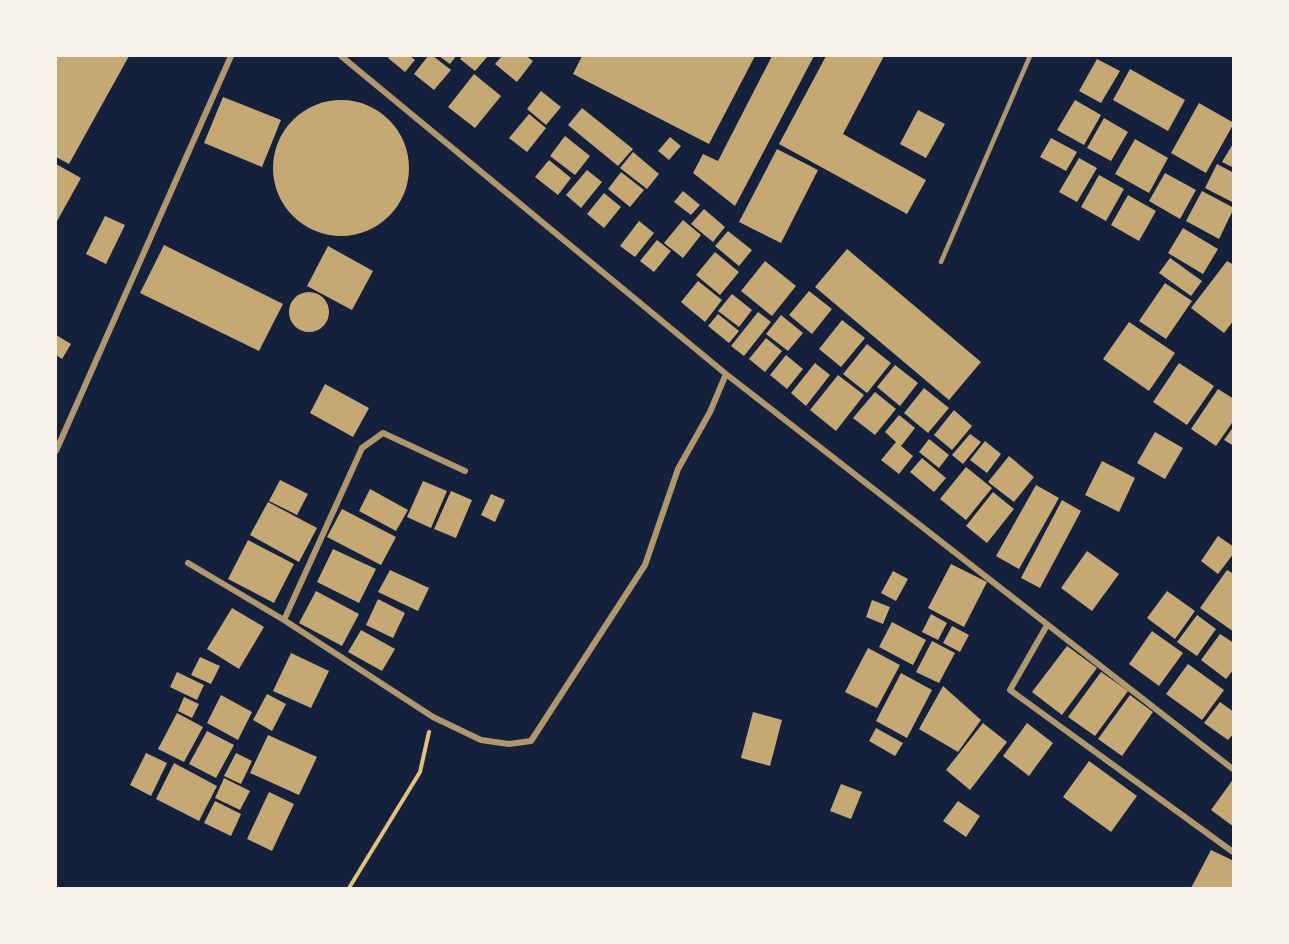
<svg xmlns="http://www.w3.org/2000/svg" width="1289" height="944" font-family="Montserrat,sans-serif">
<style>
.building{fill:#c6a872}
.lines{fill:none;stroke-linecap:round;stroke-linejoin:round}
.path{stroke:#e5c07b;stroke-width:4}
.service{stroke:#b1986c;stroke-width:4.5}
.minor{stroke:#b1986c;stroke-width:6}
</style>
<rect width="100%" height="100%" fill="#14213d"/>
<!-- building -->
<path class="building" d="M56 56H129L69 164 56 157Z
M390 56H410L415 60 405 72 388 58Z
M428 56H433L451 70 434 90 414 74Z
M439 56H456L450 64Z
M462 56H488L475 71 460 59Z
M502 56H526L533 61 517 82 495 64Z
M582 56H755L709 144 573 74Z
M772 56H814L735 206 693 173 703 154 718 161Z
M826 56H884L843 134 926 180 907 214 779 144Z
M1097 59 1120 71 1101 103 1079 91Z
M1130 69 1185 100 1168 131 1113 100Z
M474 74 501 96 475 128 448 107Z
M541 91 561 107 546 125 527 109Z
M223 97 281 120 262 167 204 143Z
M1075 100 1101 115 1084 145 1057 130Z
M273 168a68 68 0 1 1 136 0a68 68 0 1 1-136 0Z
M1199 103 1234 123 1206 173 1171 153Z
M582 108 633 149 618 166 568 125Z
M918 110 945 124 926 158 900 144Z
M529 114 546 128 527 152 509 138Z
M1104 118 1128 132 1111 161 1087 148Z
M565 136 590 156 575 175 550 156Z
M670 137 681 146 669 160 658 151Z
M1051 138 1077 152 1066 171 1040 157Z
M1135 139 1168 158 1149 193 1115 174Z
M1234 142V168L1222 162Z
M777 149 818 170 781 243 739 222Z
M633 152 659 174 647 189 620 168Z
M1079 158 1097 168 1077 202 1059 192Z
M549 160 571 178 558 195 535 177Z
M56 164 81 178 56 223Z
M1217 164 1234 173V203L1205 188Z
M587 170 602 182 581 208 566 195Z
M621 172 644 190 630 207 608 189Z
M1165 173 1196 190 1180 219 1149 201Z
M1099 175 1124 189 1106 221 1081 207Z
M683 191 700 205 691 215 674 202Z
M1202 191 1234 208 1219 239 1186 221Z
M604 193 621 207 604 228 587 214Z
M1128 195 1156 211 1139 241 1111 225Z
M704 209 725 227 713 242 691 224Z
M105 216 125 225 106 264 86 254Z
M683 220 701 235 683 258 664 243Z
M639 221 654 233 635 257 620 246Z
M1183 228 1218 249 1203 274 1168 253Z
M728 231 752 250 739 266 715 246Z
M657 240 671 251 654 272 640 261Z
M164 245 283 304 259 351 140 293Z
M328 246 373 271 352 310 307 286Z
M847 249 981 362 949 400 815 287Z
M715 252 739 272 720 295 696 275Z
M1170 258 1202 281 1191 296 1159 273Z
M765 261 796 286 772 316 741 291Z
M1227 261 1234 265V320L1224 333 1191 308Z
M698 281 722 300 705 322 681 302Z
M1165 283 1192 301 1166 339 1139 321Z
M809 291 832 309 812 334 789 315Z
M289 312a20 20 0 1 1 40 0a20 20 0 1 1-40 0Z
M732 294 752 310 739 327 718 311Z
M758 312 771 322 744 356 731 346Z
M718 314 739 331 729 343 708 326Z
M781 315 803 333 788 351 766 334Z
M842 320 865 338 841 367 819 349Z
M1129 322 1175 353 1149 391 1103 359Z
M56 335 71 344 62 359 56 355Z
M766 338 782 351 765 372 749 359Z
M867 344 891 363 867 393 843 374Z
M786 355 803 369 787 389 770 375Z
M815 363 830 375 806 406 791 393Z
M1179 363 1214 386 1187 425 1153 402Z
M895 365 918 383 900 406 877 387Z
M838 375 864 395 836 431 810 410Z
M325 384 369 408 353 437 310 413Z
M924 388 949 408 928 433 904 413Z
M1218 389 1234 399V420L1216 446 1191 429Z
M875 392 896 409 875 435 853 418Z
M954 410 972 426 952 450 934 435Z
M899 415 915 428 901 446 913 456 899 474 881 460 896 442 885 432Z
M1234 426V446L1224 440Z
M1155 432 1183 448 1165 479 1137 463Z
M970 434 981 442 963 464 952 455Z
M929 439 949 455 939 468 919 452Z
M985 441 1001 454 987 473 970 460Z
M1009 456 1034 477 1014 502 988 482Z
M922 458 946 478 934 492 910 472Z
M1102 461 1135 478 1119 512 1085 495Z
M966 467 992 488 966 520 940 499Z
M280 480 308 494 297 515 269 501Z
M423 481 447 491 431 528 407 517Z
M1036 485 1059 498 1019 569 996 556Z
M370 489 408 510 396 531 359 511Z
M451 491 472 500 456 538 434 529Z
M993 492 1014 509 987 543 966 526Z
M491 494 505 500 495 522 481 515Z
M1062 500 1081 511 1040 588 1021 578Z
M268 502 317 528 299 562 250 535Z
M342 509 396 537 381 565 327 537Z
M1218 536 1234 547V553L1218 574 1201 561Z
M248 540 294 564 274 603 228 579Z
M333 549 376 569 359 603 317 582Z
M1087 551 1119 574 1092 611 1061 588Z
M951 564 987 582 964 627 928 608Z
M390 570 429 588 418 611 378 592Z
M1227 570 1234 574V632L1200 608Z
M893 571 908 579 896 601 881 593Z
M316 591 359 614 342 646 299 623Z
M1167 591 1195 611 1175 639 1147 618Z
M378 599 405 613 393 638 366 625Z
M872 600 890 607 883 624 866 617Z
M232 608 264 627 239 669 207 649Z
M931 614 947 623 938 640 922 632Z
M1197 615 1216 629 1197 656 1177 642Z
M892 622 926 640 913 665 879 647Z
M952 626 969 635 960 652 943 643Z
M361 630 395 649 382 671 348 652Z
M1152 631 1183 653 1159 686 1129 664Z
M1220 634 1234 643V669L1226 679 1201 660Z
M932 641 955 653 939 683 916 672Z
M1067 646 1097 668 1062 715 1032 692Z
M868 648 900 665 877 708 845 692Z
M291 653 329 671 311 708 273 691Z
M200 657 220 666 211 684 191 675Z
M1188 664 1224 690 1202 720 1166 694Z
M177 672 204 685 197 700 170 687Z
M1101 672 1128 691 1095 736 1068 717Z
M901 673 932 690 907 738 876 721Z
M943 686 981 720 958 752 919 729Z
M267 694 286 704 272 731 253 720Z
M221 695 252 712 238 740 207 723Z
M1130 695 1153 712 1122 756 1098 739Z
M184 697 199 704 192 718 178 711Z
M1220 702 1234 712V733L1228 740 1204 723Z
M753 712 782 720 770 766 741 758Z
M177 713 203 727 184 762 158 749Z
M983 723 1007 742 970 790 946 770Z
M1027 723 1053 743 1029 776 1003 756Z
M876 728 903 743 895 756 869 741Z
M207 731 234 745 216 778 189 764Z
M268 735 317 757 299 795 250 773Z
M146 753 167 763 151 796 130 785Z
M236 753 252 761 241 784 224 776Z
M1089 761 1137 796 1111 832 1063 797Z
M174 763 217 786 199 821 156 799Z
M224 778 250 791 240 810 215 798Z
M1234 778V827L1211 810Z
M841 784 862 792 851 819 830 811Z
M269 792 294 804 272 851 247 839Z
M215 801 241 814 231 836 204 823Z
M958 801 980 816 966 837 943 821Z
M1211 850 1234 861V888H1191Z"/>
<g class="lines">
<!-- path -->
<path class="path" d="M349 888 420 772 429 732"/>
<!-- service -->
<path class="service" d="M941 262 1030 56"/>
<!-- minor -->
<path class="minor" d="M341 56 726 374 1234 770
M56 451 231 56
M188 563 284 620 433 717 481 740 509 744 531 741 645 565 678 469 710 412 726 374
M284 620 362 448 383 433 465 471
M1046 627 1010 690 1233 852"/>
</g>
<!-- border -->
<rect width="1289" height="944" fill="none" stroke="#f6f1e7" stroke-width="114"/>
</svg>
